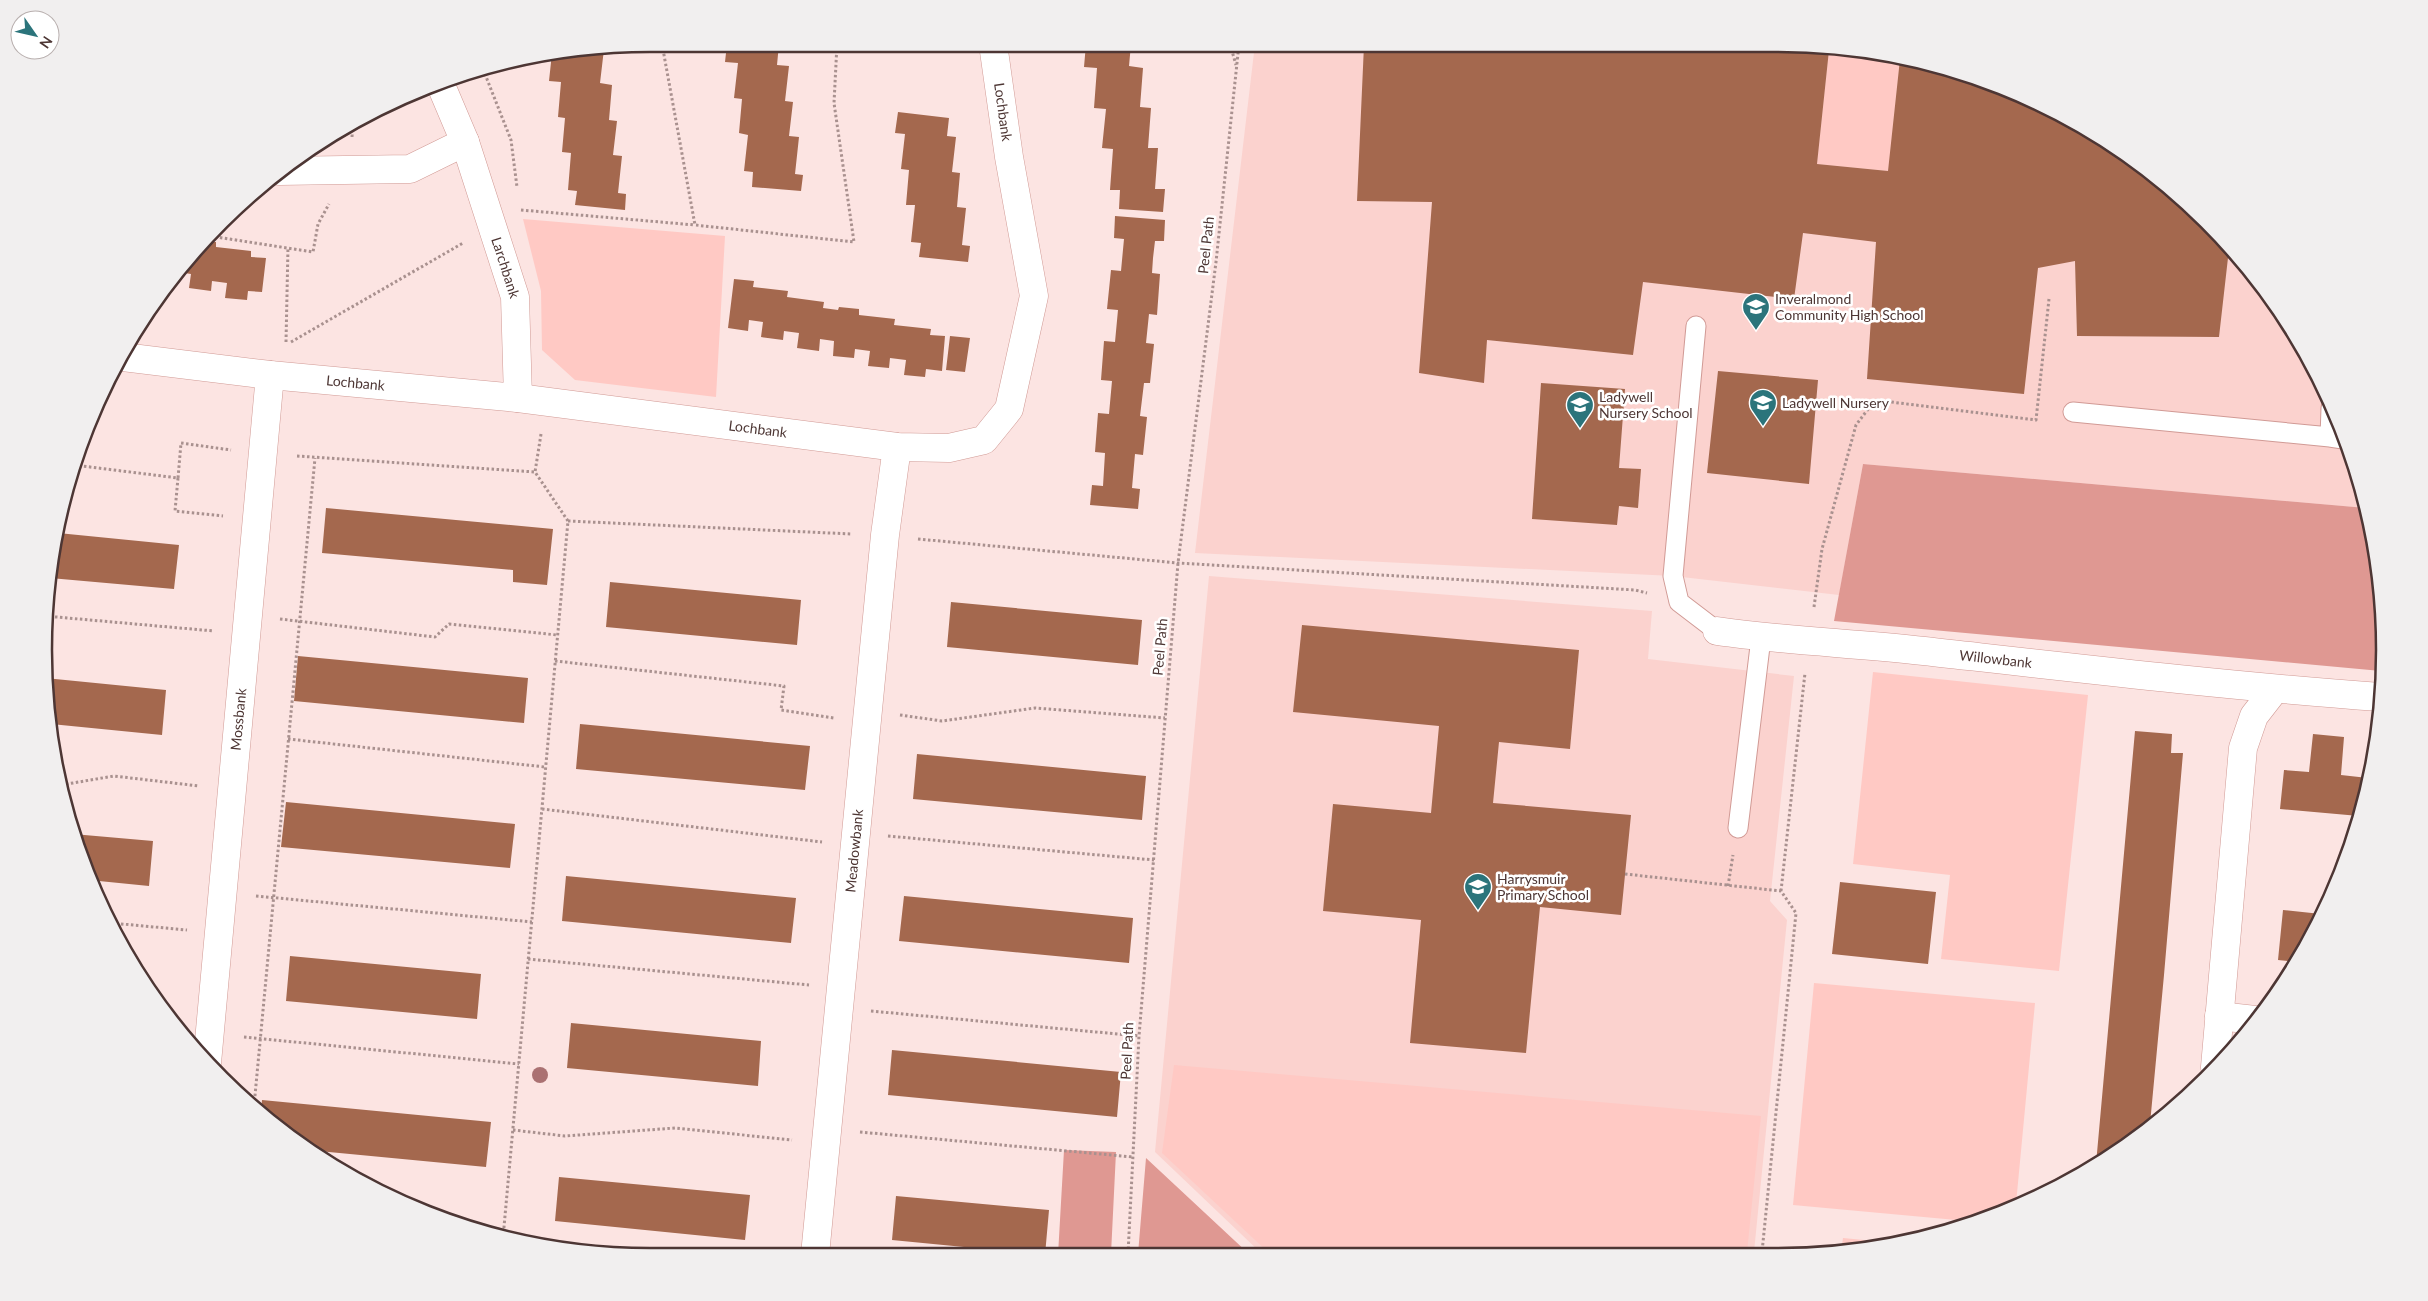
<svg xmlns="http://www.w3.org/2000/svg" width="2428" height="1301" font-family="Lato,sans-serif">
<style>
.built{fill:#fbd2ce}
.green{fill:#ffc9c4}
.forest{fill:#df9892}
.building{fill:#a4684e}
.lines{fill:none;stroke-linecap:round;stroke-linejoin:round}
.service-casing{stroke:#d19a95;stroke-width:21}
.minor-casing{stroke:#d19a95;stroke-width:29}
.path{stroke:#a9918f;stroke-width:3;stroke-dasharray:2.5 2.5;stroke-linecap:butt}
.service{stroke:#fff;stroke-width:19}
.minor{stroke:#fff;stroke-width:28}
.tree{fill:#aa7172}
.labels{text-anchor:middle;stroke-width:5;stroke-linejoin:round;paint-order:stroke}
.street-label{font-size:14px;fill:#4d3634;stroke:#fff}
.poi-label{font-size:14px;fill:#4d3634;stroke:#fff;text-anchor:start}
.rim{fill:none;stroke:#4d3634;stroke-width:2.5}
</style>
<rect width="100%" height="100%" fill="#fce4e2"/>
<!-- built -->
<path class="built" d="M1255 44 1817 45 1935 65 2081 125 2177 194 2259 281 2322 382 2363 493 2366 508 1863 464 1839 595 1673 576 1195 553Z
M1209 576 1652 611 1648 659 1794 676 1770 901 1787 920 1754 1252 1262 1254 1155 1152Z"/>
<!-- green -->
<path class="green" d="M1829 50 1900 59 1888 171 1817 164Z
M523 219 725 236 716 397 575 380 542 350 541 291Z
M1873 672 2088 695 2059 971 1941 959 1950 875 1853 864Z
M1814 983 2035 1003 2016 1204 1978 1222 1793 1205Z
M1174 1065 1761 1116 1747 1252 1270 1254 1162 1153Z
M1843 1238 1895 1243 1856 1252H1841Z"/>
<!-- forest -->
<path class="forest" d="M1863 464 2366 508 2383 611 2381 671 1834 621Z
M1064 1150 1116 1152 1111 1254 1058 1255Z
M1146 1158 1249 1254H1138Z"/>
<!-- building -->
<path class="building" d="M727 44H779L777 65 789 66 785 101 793 102 789 136 799 137 795 174 803 175 801 191 752 187 753 172 744 171 748 135 739 133 742 99 734 98 738 63 725 62Z
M1086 44H1131L1129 66 1143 68 1140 107 1151 108 1148 148H1158L1155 189H1165L1163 212 1119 209 1120 190H1110L1113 149 1102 148 1106 109 1094 108 1097 68 1084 67Z
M1364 45H1817L1848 50H1829L1817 164 1888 171 1900 59 1935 65 2081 125 2177 194 2229 249 2219 337 2077 336 2075 261 2038 268 2024 394 1867 379 1876 242 1803 233 1794 299 1643 282 1633 355 1487 340 1484 383 1419 373 1432 202 1357 201Z
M604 49 600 83 612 85 609 120 617 121 613 155 622 156 618 193 626 194 625 210 575 205 577 191 568 190 571 153 562 152 565 118 558 117 561 82 549 81 552 53Z
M898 112 949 118 947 136 956 137 952 172 960 173 957 207 966 208 962 245 970 246 968 262 919 257 921 243 911 242 915 205H906L909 170 901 169 905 134 895 133Z
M1115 216 1165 220 1164 241H1155L1153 258 1152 273 1160 274 1157 315 1149 314 1146 343 1154 344 1150 383H1144L1140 416 1147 417 1143 455 1135 454 1132 488 1140 489 1138 509 1090 505 1092 485 1103 486 1105 453 1095 452 1098 413 1109 414 1112 381 1101 380 1104 341 1115 342 1118 310 1107 309 1111 270 1121 271 1124 239 1114 238Z
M205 241 216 242V247L251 251V257L266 258 262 292 248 291 247 300 225 298 227 283 212 281 211 291 189 288 191 274 178 272Z
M734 279 754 281 753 287 788 291 787 297 824 302 823 308 838 310 839 307 859 309V315L895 319 894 325 931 329 930 335 945 336 942 371 926 369 925 377 904 375 906 360 890 358 889 368 868 366 870 351 855 349 854 358 833 356 834 341 820 339 819 351 797 348 799 333 784 331 783 340 761 337 763 322 749 320 748 331 728 328Z
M950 336 970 338 965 372 946 370Z
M1718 371 1818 380 1809 484 1707 473Z
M1541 383 1625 389 1619 468 1641 469 1638 508 1619 506 1617 525 1532 519Z
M326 508 553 529 547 585 513 582V570L322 553Z
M58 533 179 545 174 589 50 578Z
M610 582 801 600 797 645 606 627Z
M951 602 1142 620 1138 665 947 647Z
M1302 625 1579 650 1570 749 1499 742 1493 803 1631 815 1621 915 1540 907 1526 1053 1410 1043 1421 920 1323 911 1333 804 1431 813 1439 726 1293 712Z
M298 656 528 678 524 723 294 701Z
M45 678 166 690 162 735 51 724Z
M580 724 810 746 805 790 576 769Z
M2135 731 2172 734 2171 753H2183L2164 975 2150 1124 2114 1155 2096 1164Z
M2313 734 2344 737 2341 775 2368 778 2359 816 2280 809 2284 770 2309 772Z
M917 754 1146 776 1142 820 913 799Z
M286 802 515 824 510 868 281 847Z
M73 834 153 841 149 886 89 880Z
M566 876 796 898 791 943 562 921Z
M1840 882 1936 892 1928 964 1832 954Z
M904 896 1133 918 1129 963 899 941Z
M2283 910 2321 914 2297 962 2278 960Z
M290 956 481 974 477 1019 286 1001Z
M571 1023 761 1041 758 1086 567 1068Z
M892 1050 1121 1072 1117 1117 888 1095Z
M262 1100 491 1122 486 1167 308 1150 281 1132 261 1113Z
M559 1177 750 1195 745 1240 555 1221Z
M896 1196 1049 1210 1045 1255 892 1240Z"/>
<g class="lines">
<defs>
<path id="service" d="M1696 326 1673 576 1679 602 1717 631
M2331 408 2330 437 2343 439
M2073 412 2330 437
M1738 828 1761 638"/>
<g id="minor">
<path id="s1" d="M440 83 465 142 515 297 518 398"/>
<path d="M279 171 410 169 465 142"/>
<path id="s2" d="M123 357 270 375 518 398 897 447 949 448 984 440 1009 409 1034 296 1009 157 993 44"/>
<path id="s3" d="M1717 631C1785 641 1855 643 1924 651 2076 668 2228 686 2380 697"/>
<path d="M2219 1016 2255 1020"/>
<path id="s4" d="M207 1063 270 375"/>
<path d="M2215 1067 2243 748 2254 716 2275 689"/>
<path id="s5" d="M815 1255 885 535 897 447"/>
</g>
</defs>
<!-- service casing -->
<use href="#service" class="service-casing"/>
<!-- minor casing -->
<use href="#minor" class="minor-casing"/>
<!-- path -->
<path class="path" d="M662 44 695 225 854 242 834 103 837 44
M1230 44 1236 65
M483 69 511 140 517 187
M352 137 353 122
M521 210 695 225
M210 236 313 252 318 224 329 204
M286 342 288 247
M291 342 463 243
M297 456 535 472
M74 465 178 478 181 443 231 450
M178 478 175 511 223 516
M568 521 852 534
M918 539 1178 563 1635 590 1647 593
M1814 607 1822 549 1856 425 1875 400 2036 420 2049 299
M45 616 214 631
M280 619 435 637 449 624 557 635
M555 661 784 686 781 710 834 718
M900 715 942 721 1035 708 1165 718
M288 739 545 767
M61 785 114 776 199 786
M542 809 822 842
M888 836 1154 860
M1625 874 1781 891 1796 913 1762 1252
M1728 886 1733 855
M1781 891 1805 673
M256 896 532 922
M111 923 187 930
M528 959 809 985
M871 1011 1139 1036
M244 1037 519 1064
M254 1106 315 458
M513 1130 565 1136 675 1128 792 1140
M860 1132 1133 1157
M468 1226 504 1230
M503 1238 568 521 535 472 541 434
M1128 1254 1139 1036 1178 563 1216 262 1239 44"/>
<!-- service -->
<use href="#service" class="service"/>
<!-- minor -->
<use href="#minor" class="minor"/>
</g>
<!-- trees -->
<circle class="tree" cx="540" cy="1075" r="8"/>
<!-- icons -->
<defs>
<symbol id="school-pin" viewBox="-11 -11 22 30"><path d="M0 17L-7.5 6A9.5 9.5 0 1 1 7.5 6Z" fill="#2b747b" stroke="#fff"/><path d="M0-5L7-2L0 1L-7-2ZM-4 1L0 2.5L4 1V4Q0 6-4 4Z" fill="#fff"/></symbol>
</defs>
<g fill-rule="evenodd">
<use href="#school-pin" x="1740" y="291" width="32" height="43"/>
<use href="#school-pin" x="1747" y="387" width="32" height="43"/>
<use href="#school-pin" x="1564" y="389" width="32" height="43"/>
<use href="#school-pin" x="1462" y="871" width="32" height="43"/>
</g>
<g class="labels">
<!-- street labels -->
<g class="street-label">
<text transform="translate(1003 112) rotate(82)" y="5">Lochbank</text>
<text transform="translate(1206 245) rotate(-84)" y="5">Peel Path</text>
<text dy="5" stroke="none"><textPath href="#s1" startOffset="196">Larchbank</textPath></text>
<text dy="5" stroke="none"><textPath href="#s2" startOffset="234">Lochbank</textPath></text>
<text dy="5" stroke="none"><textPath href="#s2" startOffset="639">Lochbank</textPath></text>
<text transform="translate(1160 647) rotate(-85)" y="5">Peel Path</text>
<text dy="5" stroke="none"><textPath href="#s3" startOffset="280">Willowbank</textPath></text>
<text dy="5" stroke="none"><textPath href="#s4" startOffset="345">Mossbank</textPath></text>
<text dy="5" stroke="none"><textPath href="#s5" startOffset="406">Meadowbank</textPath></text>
<text transform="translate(1127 1051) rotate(-87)" y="5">Peel Path</text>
</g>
<!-- poi labels -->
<g class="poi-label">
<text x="1775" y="304">Inveralmond<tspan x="1775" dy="16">Community High School</tspan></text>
<text x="1599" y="402">Ladywell<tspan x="1599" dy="16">Nursery School</tspan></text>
<text x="1782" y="408">Ladywell Nursery</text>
<text x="1497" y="884">Harrysmuir<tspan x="1497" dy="16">Primary School</tspan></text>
</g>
</g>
<!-- crop -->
<path d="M0 0H2428V1301H0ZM650 52H1778A598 598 0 0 1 2376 650V650A598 598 0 0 1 1778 1248H650A598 598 0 0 1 52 650V650A598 598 0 0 1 650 52Z" fill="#f1efef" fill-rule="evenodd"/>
<path class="rim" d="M650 52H1778A598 598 0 0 1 2376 650V650A598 598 0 0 1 1778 1248H650A598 598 0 0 1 52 650V650A598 598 0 0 1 650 52Z"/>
<!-- north arrow -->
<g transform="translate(35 35) rotate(124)"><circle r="24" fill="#ffffff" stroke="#b8afae"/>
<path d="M0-4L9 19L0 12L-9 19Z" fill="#2b747b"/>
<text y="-8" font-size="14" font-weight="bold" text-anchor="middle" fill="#4d3634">N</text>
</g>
</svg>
